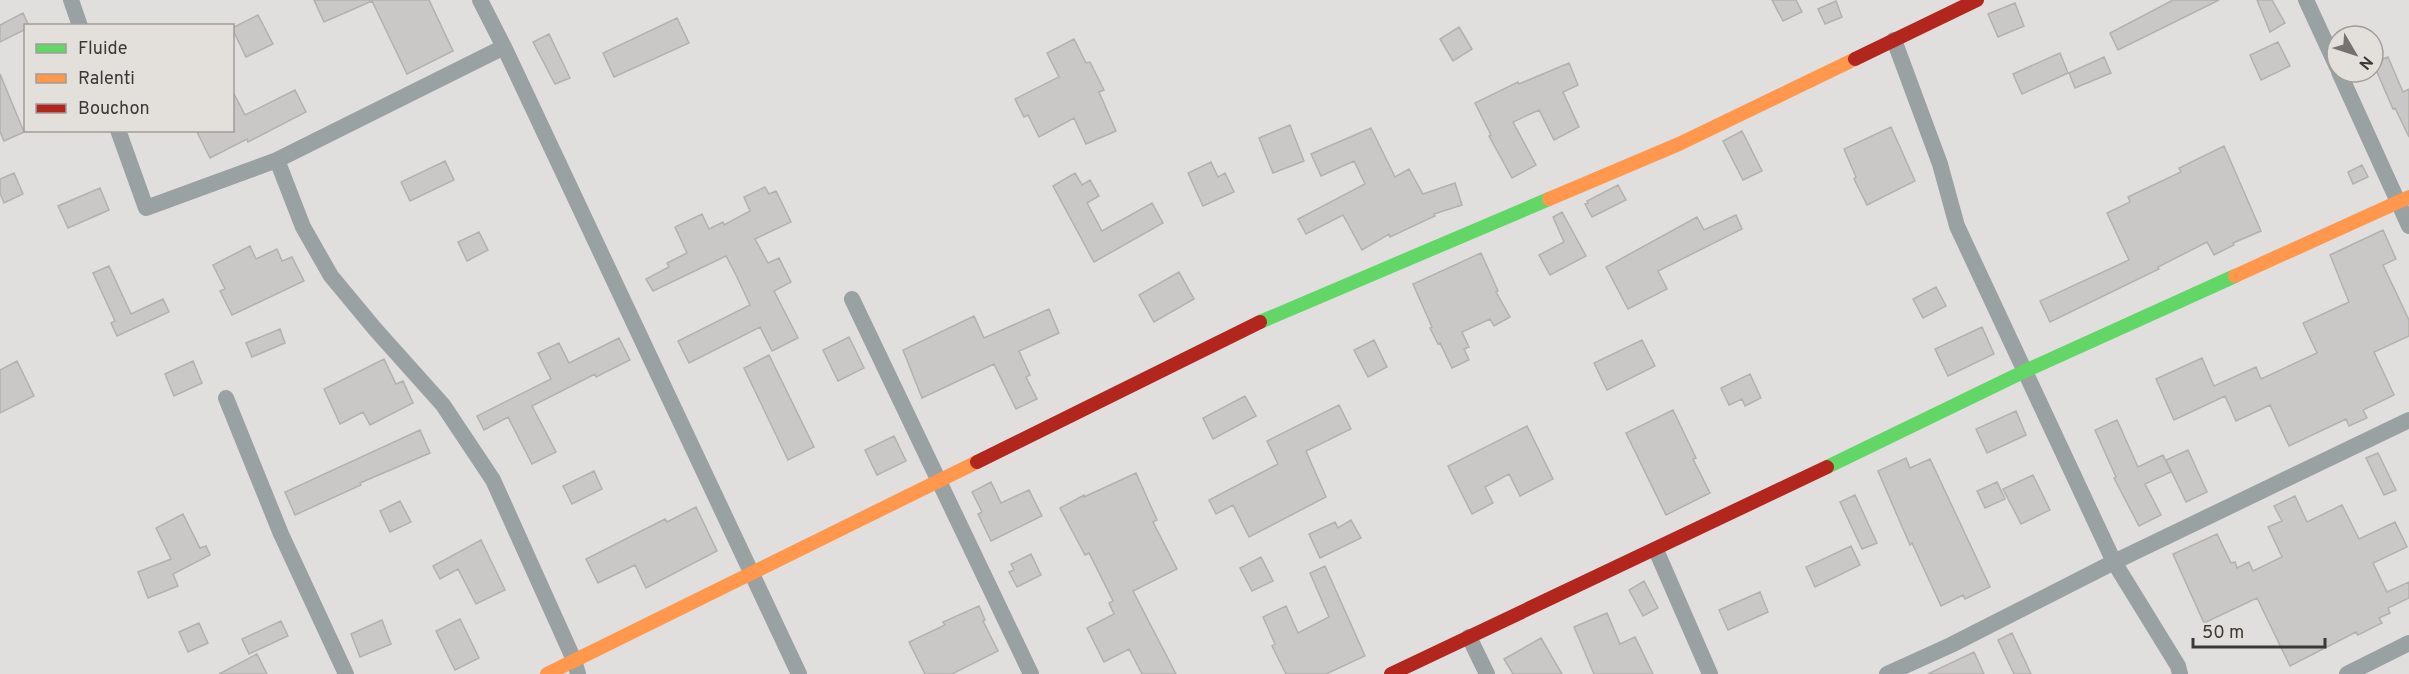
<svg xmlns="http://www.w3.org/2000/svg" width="2409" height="674" font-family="Overpass,sans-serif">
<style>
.building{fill:#c9c8c6;stroke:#b3b1af;stroke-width:1.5}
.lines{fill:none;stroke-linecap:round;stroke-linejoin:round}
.street{stroke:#99a1a2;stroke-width:16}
.fast{stroke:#63d668;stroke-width:14}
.slow{stroke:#ff974d;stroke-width:14}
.jam{stroke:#b3261e;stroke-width:14}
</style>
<rect width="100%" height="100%" fill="#e1dfdd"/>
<!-- building -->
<path class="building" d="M314 0H429L453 51 407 74 372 1 324 22Z
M1772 0H1796L1802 12 1783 21Z
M2173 0H2219L2118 50 2110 33Z
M2257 0H2272L2285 23 2270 32Z
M1836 1 1842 17 1825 24 1818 9Z
M2015 3 2024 26 1998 37 1988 14Z
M23 13 29 26H26V29L0 42V25Z
M258 15 273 44 246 57 232 28Z
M677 18 689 43 614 77 603 53Z
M1459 27 1472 49 1453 61 1440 39Z
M549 34 570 78 555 84 533 42Z
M1074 39 1086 63 1090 62 1104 90 1099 92 1116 131 1086 144 1074 118 1039 137 1028 115 1024 117 1015 99 1059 77 1047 53Z
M2278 42 2290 66 2261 80 2250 55Z
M2060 53 2068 73 2022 94 2013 74Z
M2104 57 2111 73 2075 88 2069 73Z
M2388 57 2403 92 2409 89V137L2395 108 2393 109 2373 63Z
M1569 63 1578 85 1563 92 1579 127 1554 140 1539 110 1513 122 1536 165 1512 178 1489 136 1491 135 1475 103 1518 82 1519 84Z
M0 74 24 132 4 141 0 132Z
M232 90 245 115 295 90 306 112 248 142 247 139 210 158 196 130H232Z
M1290 125 1304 161 1273 173 1259 138Z
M1891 127 1915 181 1867 205 1854 179 1856 177 1844 149Z
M1371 128 1395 177 1409 169 1423 194 1455 183 1462 205 1434 214 1435 216 1390 237 1389 234 1362 250 1343 215 1306 234 1298 219 1365 184 1354 161 1321 176 1311 154Z
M1742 131 1762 171 1743 180 1723 141Z
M2224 146 2261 231 2233 243 2234 245 2214 255 2207 242 2158 267 2159 269 2050 322 2040 301 2129 260 2107 213 2130 202 2128 197 2181 172 2179 168Z
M445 161 454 180 410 201 401 182Z
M1211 162 1218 177 1225 173 1234 192 1203 206 1188 173Z
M2362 165 2368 177 2353 184 2348 172Z
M14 173 23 194 4 203 0 193V179Z
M1075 173 1082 185 1090 180 1099 196 1087 203 1102 231 1152 203 1163 223 1094 262 1053 186Z
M1618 185 1626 200 1592 217 1585 204 1588 203 1587 201Z
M765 187 769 194 776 191 791 222 755 239 768 263 779 258 791 282 774 291 798 338 772 351 760 327 689 363 678 341 750 305 736 275 726 256 653 291 646 279 669 267 667 263 687 253 675 227 702 214 709 229 723 222 724 225 750 211 744 197Z
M100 188 109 210 68 228 58 206Z
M1562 212 1586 256 1550 275 1539 255 1564 242 1553 217Z
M1736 215 1742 229 1658 271 1667 289 1628 309 1606 267 1697 217 1704 230Z
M2383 230 2396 259 2383 265 2409 320V336L2374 352 2394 395 2363 410 2367 418 2349 426 2346 419 2289 446 2270 405 2236 421 2225 396 2174 420 2156 379 2202 358 2214 386 2256 367 2261 379 2317 353 2303 323 2349 302 2330 255Z
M479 232 488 250 467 261 458 242Z
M250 246 256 259 277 249 282 261 292 257 304 281 232 315 220 291 225 289 213 265Z
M1481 253 1498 291 1496 292 1510 317 1494 326 1490 319 1462 332 1469 347 1464 349 1469 360 1452 368 1440 343 1438 344 1430 328 1432 327 1413 284Z
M109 266 131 314 163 299 169 312 117 336 111 323 115 321 93 273Z
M1179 272 1194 299 1154 322 1139 295Z
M1936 287 1946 306 1923 318 1913 299Z
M1049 309 1059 333 1019 351 1030 375 1026 377 1037 399 1016 409 994 364 922 398 903 350 974 316 984 338Z
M1982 327 1994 354 1948 376 1935 349Z
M280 329 285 343 252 357 246 343Z
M849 337 864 368 838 381 823 350Z
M619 338 630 360 596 377 595 374 532 406 556 452 532 464 508 417 484 430 477 416 551 379 538 353 559 343 569 363Z
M1374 340 1387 367 1368 377 1354 350Z
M1642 340 1655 366 1607 390 1594 363Z
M769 355 814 447 788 460 744 368Z
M384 359 396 384 403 381 413 403 370 425 363 412 340 424 324 389Z
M17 361 34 396 0 413V370Z
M193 361 202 383 174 396 165 374Z
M1750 374 1761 398 1745 406 1742 399 1729 405 1721 388Z
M1245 396 1256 416 1213 439 1203 418Z
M1339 405 1351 429 1306 451 1326 497 1249 537 1233 505 1216 514 1209 500 1278 464 1267 441Z
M1673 410 1696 458 1693 459 1710 493 1666 515 1626 433Z
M2016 411 2026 435 1987 453 1976 429Z
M2117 420 2138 467 2163 455 2171 472 2145 484 2161 515 2139 526 2114 478 2116 477 2095 430Z
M1527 426 1553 479 1520 496 1509 474 1485 487 1493 503 1472 514 1448 466Z
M420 430 430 453 360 483 361 485 295 515 285 492Z
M894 436 906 461 877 475 865 450Z
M2188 450 2207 492 2186 502 2166 460Z
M2378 453 2396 490 2384 495 2366 458Z
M1906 458 1910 468 1930 459 1990 587 1965 599 1963 595 1941 606 1912 543 1910 545 1878 471Z
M594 471 602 489 572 504 563 486Z
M1136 473 1157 520 1153 522 1177 569 1133 591 1176 674H1142L1129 649 1104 662 1087 628 1114 614 1109 603 1113 601 1089 553 1085 555 1060 508 1084 495V497Z
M2033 475 2050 510 2021 524 2003 489Z
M991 482 1001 503 1029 490 1042 516 991 541 978 514 982 512 972 492Z
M1997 482 2005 499 1985 508 1977 491Z
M1855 495 1877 543 1862 549 1840 502Z
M2295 496 2307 522 2342 505 2359 539 2395 522 2407 547 2373 563 2387 592 2409 582V598L2388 608 2390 613 2379 618 2382 623 2358 635 2356 632 2290 666 2257 598 2204 623 2173 554 2217 534 2231 563 2235 562 2237 568 2249 562 2253 571 2282 557 2268 527 2282 521 2274 506Z
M400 501 411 522 390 532 380 511Z
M696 507 717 551 646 588 635 565 598 583 586 559 665 519 667 522Z
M183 514 200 548 206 546 210 555 173 574 178 586 148 598 138 572 171 559 156 528Z
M1351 520 1361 538 1320 558 1309 534 1335 522 1338 528Z
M481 540 505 590 476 604 458 569 440 579 433 566Z
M1851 546 1860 565 1815 587 1806 567Z
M1031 554 1041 575 1017 587 1009 572 1014 570 1011 564Z
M1261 557 1273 581 1252 591 1240 568Z
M1325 566 1365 656 1326 674H1286L1272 646 1275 644 1263 617 1286 606 1298 633 1329 617 1310 573Z
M1644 581 1658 608 1643 616 1629 590Z
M1760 592 1768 612 1728 630 1719 610Z
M979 606 985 620 983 621 998 651 952 674H925L909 642 945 625 943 622Z
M1607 613 1620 644 1635 637 1653 674H1594L1574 627Z
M460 619 479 658 455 670 436 631Z
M382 620 391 644 360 657 351 634Z
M281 621 288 636 249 654 242 639Z
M199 623 208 643 188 652 179 632Z
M2012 633 2031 674H2014L1998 640Z
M1541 638 1562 674H1513L1504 659Z
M1974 652 1984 674H1928Z
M257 654 267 674H219Z"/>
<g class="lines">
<!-- street -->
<path class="street" d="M71 0 80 26
M480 0 504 47 799 674
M2306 0 2337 67
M1894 40 1940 164 1957 226 2114 562 2178 666 2180 674
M2339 72 2409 226
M118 130 146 208 277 160 504 47
M277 160 303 227 331 276 375 329 443 405 493 480 574 660 578 674
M852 299 1031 674
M226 398 281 534 346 674
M1656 550 1710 674
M1469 637 1487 674
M1887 674 1951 645 2114 562 2409 420
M2347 674 2409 643"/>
<!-- fast -->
<path class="fast" d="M1260 322 1549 199
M1827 467 2025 371 2235 276"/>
<!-- slow -->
<path class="slow" d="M1549 199 1679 144 1855 59
M2235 276 2409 197
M547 674 977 462"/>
<!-- jam -->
<path class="jam" d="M1855 59 1977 0
M977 462 1260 322
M1391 674 1827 467"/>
</g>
<!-- legend -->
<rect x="24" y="24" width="210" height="108" fill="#e3dfdb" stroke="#a09d9a" stroke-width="1.5"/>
<rect x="36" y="44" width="30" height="9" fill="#63d668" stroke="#a09d9a" stroke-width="1.5"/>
<text x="78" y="54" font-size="18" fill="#3b3938">Fluide</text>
<rect x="36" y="74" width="30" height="9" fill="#ff974d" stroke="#a09d9a" stroke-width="1.5"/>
<text x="78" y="84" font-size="18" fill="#3b3938">Ralenti</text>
<rect x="36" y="104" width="30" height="9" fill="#b3261e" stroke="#a09d9a" stroke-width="1.5"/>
<text x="78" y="114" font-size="18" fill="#3b3938">Bouchon</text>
<!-- north arrow -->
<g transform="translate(2355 54) rotate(129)"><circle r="28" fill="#e3dfdb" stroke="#a09d9a" stroke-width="1.5"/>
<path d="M0-4.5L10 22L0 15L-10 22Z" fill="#757372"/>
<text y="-9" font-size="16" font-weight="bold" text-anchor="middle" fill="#3b3938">N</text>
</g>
<!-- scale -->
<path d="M2193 638v9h132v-9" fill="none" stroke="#3b3938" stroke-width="3"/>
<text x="2202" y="638" font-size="18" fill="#3b3938" stroke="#e3dfdb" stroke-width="4.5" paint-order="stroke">50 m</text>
</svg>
